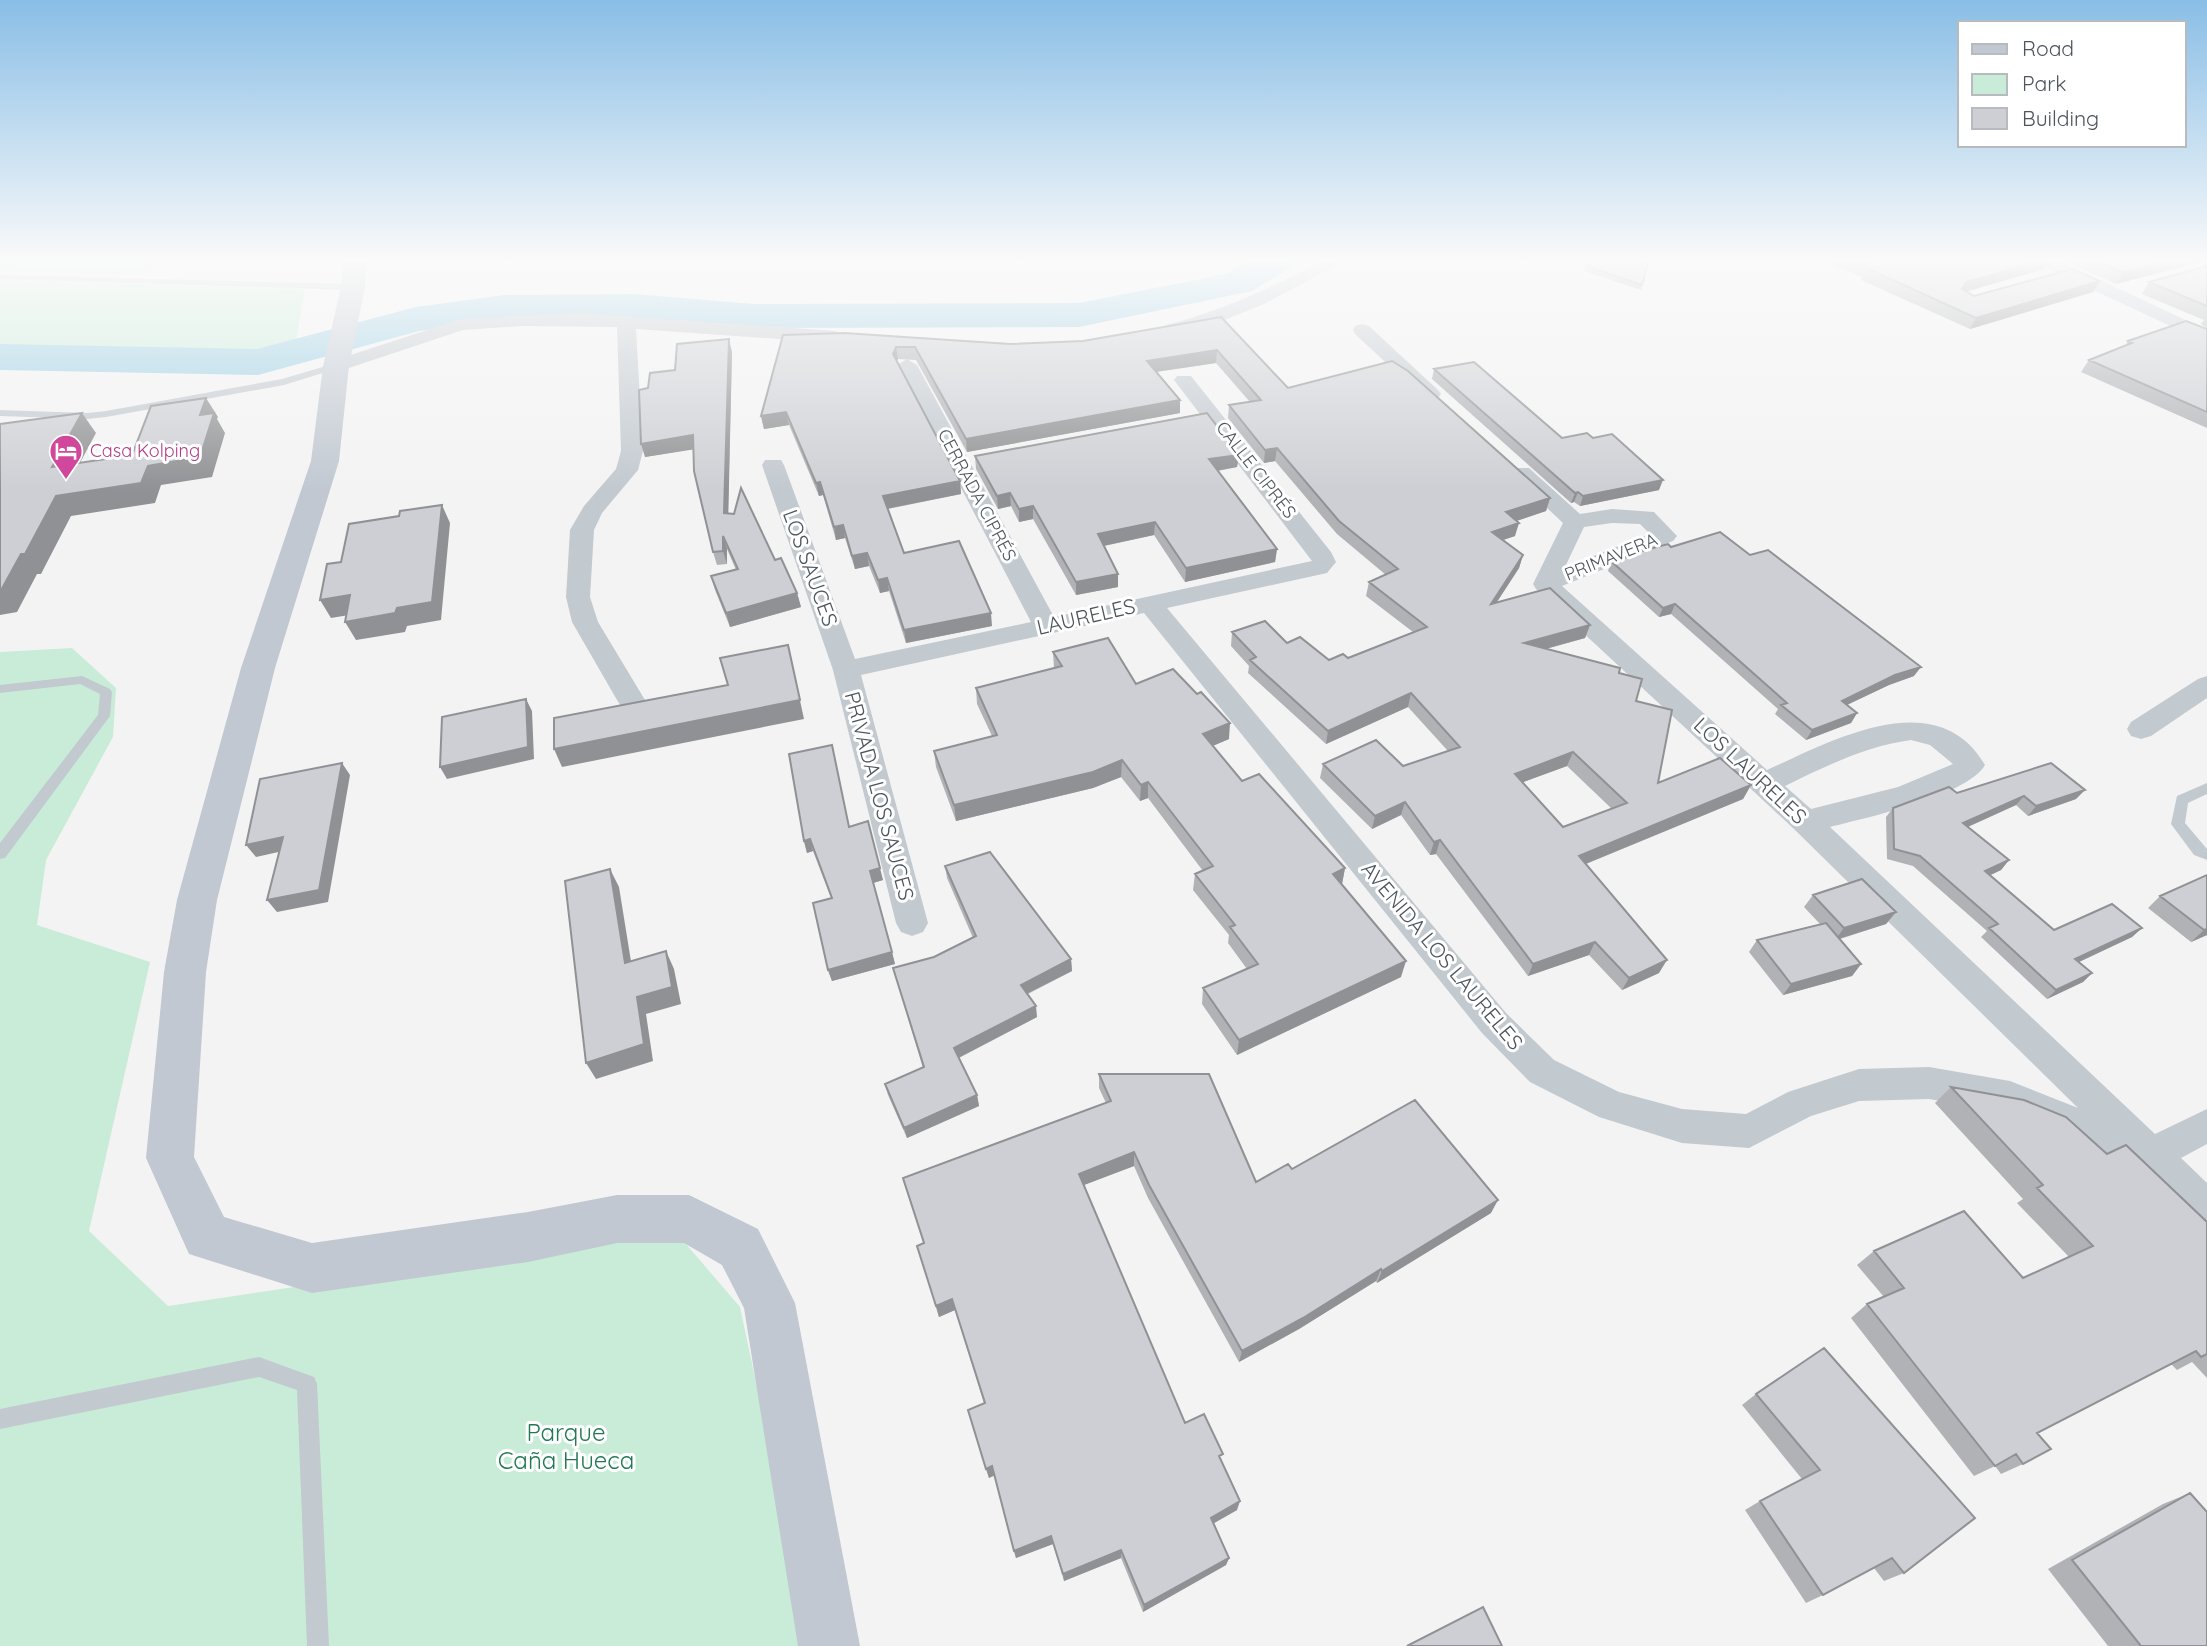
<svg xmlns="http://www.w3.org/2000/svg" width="2207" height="1646" font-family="Quicksand,sans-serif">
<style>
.green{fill:#c8ecd8}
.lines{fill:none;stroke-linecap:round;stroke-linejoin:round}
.river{fill:#9acee3;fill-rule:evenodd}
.service{fill:#c2c9cf;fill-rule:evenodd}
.minor{fill:#c2c9cf;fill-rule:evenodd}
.secondary{fill:#c1c8d1;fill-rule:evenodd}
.wall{fill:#b0b2b6;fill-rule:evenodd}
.shaded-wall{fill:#909194}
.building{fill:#cdcfd4;stroke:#909194;stroke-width:2;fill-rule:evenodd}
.labels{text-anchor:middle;stroke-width:6;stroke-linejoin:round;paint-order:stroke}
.far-hotel-label{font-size:18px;fill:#b23c85;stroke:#fff;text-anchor:start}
.far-street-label{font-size:18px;fill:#4c545e;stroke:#fff}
.street-label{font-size:21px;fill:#4c545e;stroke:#fff}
.near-park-label{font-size:24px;fill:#237955;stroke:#fff}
</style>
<rect width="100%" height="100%" fill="#f4f3f3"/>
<!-- green -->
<path class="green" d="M0 260H169L141 275 0 271Z
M0 280 305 289 294 352 258 362 0 357Z
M72 648 116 688 113 737 46 860 37 925 150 962 89 1231 168 1306 674 1230 740 1307 812 1646H0V652Z"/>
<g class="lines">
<!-- river -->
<path class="river" d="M1249 260H1295L1290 268 1252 291 1079 327 754 328 634 318 504 319 419 331 258 375 0 370V344L257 349 416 307 504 295 634 294 754 304 1079 303 1226 274Z"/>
<!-- service -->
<path class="service" d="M0 275 353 284 357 287 353 290 0 279Z
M336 363 341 366 339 368 284 385 106 417 87 419 0 416V410L87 413 106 411 282 379Z
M82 676 110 689 112 692 110 716 5 858 0 859V843L98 715 100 694 80 684 0 693V685Z
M2207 783V794L2188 803 2185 823 2207 849V860L2194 855 2171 824 2177 796Z
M259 1357 314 1377 317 1384 329 1646H307L297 1390 259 1377 0 1429V1409Z"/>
<!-- minor -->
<path class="minor" d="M1324 260H1346L1264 304 1222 321 1173 335 1164 329 1166 325C1222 311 1273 287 1324 260Z
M2034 260H2057L2207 330V343L2037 264Z
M579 313 835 331 844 337 835 343 636 329 643 451 638 470 602 513 594 530 590 597 598 622 645 700 641 706 631 709 621 706 617 700 572 622 566 597 570 530 584 506 616 469 621 451 617 327 523 326 463 330 343 370 336 372 326 366 329 362 461 319Z
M1362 324 1369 326 1438 390 1441 394 1438 398H1424L1355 334 1353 330 1355 326Z
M907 359 917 365 1054 617 1312 561 1174 380 1177 376H1191L1331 552 1336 562 1327 573 1167 608 1506 1013 1554 1060 1619 1092 1682 1109 1746 1114 1788 1092 1859 1069 1929 1067 2010 1081 2078 1108 1794 829 1536 589 1533 584 1563 523 1510 473 1513 468H1529L1580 514 1612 509 1654 512 1677 536 1673 541 1562 586 1767 770C1831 741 1937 682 1985 765 1967 796 1865 818 1830 827L2155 1134 2207 1109V1144L2181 1158 2207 1183V1227L2193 1222 2138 1168 2007 1113 1929 1099 1859 1101 1811 1116 1749 1148 1682 1143 1599 1117 1530 1082 1482 1033 1144 613 861 675 928 923 923 932 912 936 901 932 896 923 833 670 762 465 765 460H781L784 465 855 659 1031 622 897 365ZM1612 523 1640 524 1650 534 1565 567 1584 527ZM1911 740 1930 745 1953 764 1898 787 1811 809 1785 786C1826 766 1866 746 1911 740Z
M2207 676V698L2151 736 2141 739 2131 736 2127 729 2131 722 2198 679Z"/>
<!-- secondary -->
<path class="secondary" d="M344 260H366L365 287 349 366 339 461 275 668 217 900 206 972 194 1157 224 1217 312 1243 528 1212 617 1195H689L758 1229 795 1303 860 1646H798L744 1308 722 1265 684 1243H617L528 1262 312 1293 189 1254 146 1158 164 972 177 900 241 668 311 461 323 366 341 287Z"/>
</g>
<!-- wall -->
<path class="wall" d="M1649 260 1641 290 1584 271 1586 266Z
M1822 260H2050L2044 269 1966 292 1974 296 2100 281 2093 292 1970 329 1861 280 1862 277Z
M2063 260H2207L2116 284Z
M2207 266V328L2201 324 2204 320 2142 294 2149 282Z
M1221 317 1288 388 1550 498 1546 511 1516 521 1515 536 1503 540 1523 555 1519 568 1497 602 1590 625 1585 638 1546 649 1619 673 1636 701 1658 783 1751 785 1743 799 1586 864 1659 973 1622 990 1589 955 1528 976 1436 854 1430 855 1401 815 1372 829 1320 778 1323 764 1403 766 1448 751 1408 707 1326 744 1248 673 1249 666 1231 646 1232 632 1287 643 1329 660 1348 658 1413 632 1366 596 1369 582 1386 575 1337 534 1275 461 1264 463 1228 418 1229 405 1250 402 1216 363 1157 372 1180 413 967 452 916 360 898 359 897 361 960 481 961 494 888 509 904 553 992 626 906 643 889 591 880 593 869 566 855 569 845 538 836 540 823 495 819 496 789 425 764 429 761 416 783 335 1010 344 1083 341ZM1567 766 1612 809 1563 827 1523 782Z
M2207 329V428L2081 372 2089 360 2125 346 2128 341Z
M732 352 728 513 775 560 797 593 801 607 730 627 715 590 711 576 736 570 727 549V564L717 565 713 552 693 449 645 457 648 388 675 370Z
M1434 369 1562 438 1659 490 1580 506 1574 502 1571 503 1432 379Z
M1239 455 1237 467 1218 471 1277 549 1275 562 1185 582 1154 535 1104 546 1118 574V587L1076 595 1033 519 1019 522 1011 506 998 509 976 469 975 456Z
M1671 547 1914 676 1889 685 1847 705 1857 713 1851 723 1806 740 1775 714 1778 709 1671 614 1659 617 1608 571 1611 561 1633 556 1634 553Z
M1053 652 1136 684 1229 739 1212 746 1242 781 1345 868 1342 884 1401 977 1237 1055 1202 1004 1203 988 1247 969 1228 943 1229 935 1193 890 1195 874 1203 871 1148 798 1140 801 1121 777 1093 788 956 821 936 767 934 751 992 736 977 704 976 688 1054 668Z
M2051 763 2076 799 2028 816 2016 805 1968 827 2009 860 2001 870 1990 875 2054 930 2142 928 2132 937 2079 962 2092 973 2083 982 2047 999 1981 937 1987 931 1913 866 1887 859 1886 817 1893 808 1957 793Z
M850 827 883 880 873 883 895 964 832 981 828 970 831 898 813 851 807 853 804 841Z
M945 866 1071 959 1072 971 1028 994 1037 1017 959 1058 977 1095 979 1106 907 1138 888 1095 885 1084 923 1068 893 968 934 957 973 938 947 878Z
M2207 875V935L2191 942 2148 908 2160 896Z
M1813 895 1896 912 1886 924 1840 939 1861 964 1852 976 1783 995 1749 952 1757 940 1820 924 1804 907Z
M1099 1074 1256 1182 1292 1169 1491 1213 1377 1283 1376 1281 1299 1329 1239 1362 1148 1198 1134 1166 1083 1185 1185 1423 1221 1462 1237 1510 1214 1523 1229 1558 1226 1565 1143 1612 1121 1558 1064 1581 1053 1544 1016 1558 995 1475 989 1478 968 1410 984 1403 955 1310 939 1317 917 1246 924 1243 903 1178 1106 1103 1099 1088Z
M1951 1087 2107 1154 2207 1222V1378L2192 1362 2177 1370 2171 1364 2037 1433 2023 1464 2001 1474 1995 1466 1974 1476 1851 1318 1867 1304 1884 1297 1857 1265 1874 1251 2023 1278 2069 1257 2017 1203 2023 1199 1935 1103Z
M1756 1394 1904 1573 1884 1581 1874 1568 1823 1595 1806 1603 1745 1510 1760 1501 1802 1479 1742 1405Z
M2190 1493 2207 1646H2108L2048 1569 2163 1504Z"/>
<!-- shaded-wall -->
<path class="shaded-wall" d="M2044 260H2050L2044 269 1960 293 1962 289 1966 282Z
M2173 260H2207L2116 284 2123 273Z
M2100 281 2093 292 1970 329 1976 318Z
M729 339 732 352 728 527 724 513Z
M896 347 898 359 895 366 893 354Z
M1217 350 1216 363 1147 373V361Z
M206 398 218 417 217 419 225 433 212 477 161 485 155 503 71 516 41 574H37L17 612 0 615V592L21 554 56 496 148 466 200 415Z
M1180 400V413L967 452 966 439Z
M786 412 789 425 764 429 761 416Z
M82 413 96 433 67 487 52 467Z
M693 435 696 449 645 457 641 444Z
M1277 448 1275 461 1264 463 1265 450Z
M1239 455 1237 467 1208 472 1209 459Z
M1663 480 1659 490 1580 506 1583 496Z
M960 481 961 494 885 509 883 496Z
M820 482 823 495 819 496 816 483Z
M1578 492 1574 502 1571 503 1575 493Z
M1010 493 1011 506 998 509 997 496Z
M1550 498 1546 511 1502 526 1506 512Z
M442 505 450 523 441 620 407 626 405 632 356 640 345 622 397 608Z
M1033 506V519L1019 522V509Z
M1155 522 1154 535 1098 547V534Z
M1519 523 1515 536 1488 545 1492 532Z
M843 525 845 538 836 540 834 527Z
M723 536 727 549V564L723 551Z
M1277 549 1275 562 1185 582 1186 568Z
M867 553 869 566 855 569 852 556Z
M1523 555 1519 568 1487 617 1491 604Z
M1118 574V587L1076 595V582Z
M887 578 889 591 880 593 878 580Z
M797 593 801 607 730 627 726 613Z
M350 595 361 613 331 618 320 600Z
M1675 604 1671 614 1659 617 1663 608Z
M991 613 992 626 906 643 904 630Z
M1590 625 1585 638 1519 656 1524 643Z
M788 645 804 719 562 767 554 749 800 700Z
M1921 667 1914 676 1889 685 1836 710 1842 701 1895 675Z
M1411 693 1408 707 1326 744 1328 731Z
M526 699 532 711 534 759 447 779 440 767Z
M1857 713 1851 723 1806 740 1812 730Z
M1230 723 1229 739 1201 751 1203 734Z
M1573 752 1567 766 1510 787 1515 774Z
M1122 760 1121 777 1093 788 956 821 954 805Z
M342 763 350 775 328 902 277 912 267 900Z
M1148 782V798L1140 801 1141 785Z
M1751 785 1743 799 1573 869 1579 856Z
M2085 790 2076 799 2028 816 2036 806Z
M2024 796 2016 805 1956 832 1963 823Z
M1405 802 1401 815 1372 829 1375 816Z
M283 837 292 849 256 857 246 845Z
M810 839 813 851 807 853 804 841Z
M1440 840 1436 854 1430 855 1434 842Z
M2009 860 2001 870 1978 881 1985 871Z
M880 868 883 880 873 883 870 871Z
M1345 868 1342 884 1333 874Z
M610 869 619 887 634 980 625 963Z
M1896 912 1886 924 1835 940 1844 928Z
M2142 928 2132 937 2066 968 2075 959Z
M2207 929V935L2191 942 2204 930Z
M1595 942 1589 955 1528 976 1533 964Z
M666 951 674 969 681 1004 646 1014 653 1061 596 1079 586 1063 637 997Z
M892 952 895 964 832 981 828 970Z
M1071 959 1072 971 1022 996 1021 985Z
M1667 960 1659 973 1622 990 1629 978Z
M1406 961 1401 977 1237 1055 1239 1040Z
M1861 964 1852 976 1783 995 1791 984Z
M2092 973 2083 982 2047 999 2056 990Z
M1036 1006 1037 1017 956 1059 954 1048Z
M977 1095 979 1106 907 1138 904 1128Z
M1134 1152V1166L1079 1187V1174Z
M1498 1200 1491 1213 1377 1283 1382 1271Z
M1381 1269 1376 1281 1299 1329 1239 1362 1242 1351Z
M952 1299 955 1310 939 1317 936 1306Z
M992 1466 995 1475 989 1478 986 1469Z
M1240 1501 1237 1510 1209 1526 1211 1518Z
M1051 1536 1053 1544 1016 1558 1014 1551Z
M1121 1550V1558L1064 1581 1063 1574Z
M1229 1558 1226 1565 1143 1612 1144 1605Z"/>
<!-- building -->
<path class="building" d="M1592 260H1649L1642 285 1586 266Z
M1853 260H2044L1966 282 1962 289 1974 296 2072 269 2100 281 1976 318 1866 268 1870 267Z
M2095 260H2173L2123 273Z
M2207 266V306L2149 282Z
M1221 317 1288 388 1392 361 1408 371 1550 498 1506 512 1519 523 1492 532 1523 555 1491 604 1550 588 1590 625 1524 643 1620 668 1619 673 1642 679 1636 701 1672 710 1658 783 1720 758 1751 785 1579 856 1667 960 1629 978 1595 942 1533 964 1440 840 1434 842 1405 802 1375 816 1323 764 1376 740 1403 766 1460 747 1411 693 1328 731 1250 660 1256 657 1232 632 1265 621 1287 643 1300 637 1329 660 1343 654 1348 658 1427 627 1369 582 1398 569 1339 521 1277 448 1265 450 1229 405 1261 400 1217 350 1147 361 1180 400 966 439 915 347H896L893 354 960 481 883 496 904 553 959 541 991 613 904 630 887 578 878 580 867 553 852 556 843 525 834 527 820 482 816 483 786 412 761 416 783 335 844 333 1010 344 1083 341ZM1573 752 1627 803 1563 827 1515 774Z
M2186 321 2207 329V412L2089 360 2132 343 2128 341Z
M729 339 724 513 734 514 741 488 775 560 781 558 797 593 726 613 711 576 738 569 723 536V551L713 552 694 471 693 435 641 444 639 390 648 388 650 373 675 370 677 344Z
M1474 362 1562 438 1587 433 1593 438 1612 434 1663 480 1583 496 1578 492 1575 493 1434 369Z
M206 398 200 415 214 413 200 457 148 466 141 483 56 496 25 554H21L0 592V424L82 413 52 467 132 455 151 406Z
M1207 413 1239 455 1209 459 1277 549 1186 568 1155 522 1098 534 1118 574 1076 582 1033 506 1019 509 1010 493 997 496 975 456Z
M442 505 432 602 397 608 395 613 345 622 350 595 320 600 327 564 341 562 349 524 399 516 400 511Z
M1720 532 1750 555 1768 550 1921 667 1895 675 1842 701 1857 713 1812 730 1781 705 1787 703 1675 604 1663 608 1611 561 1636 555 1634 553 1668 544 1671 547Z
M1108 638 1136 684 1173 669 1197 694 1201 692 1230 723 1203 734 1242 781 1259 774 1345 868 1333 874 1406 961 1239 1040 1203 988 1258 964 1230 927 1235 925 1195 874 1213 866 1148 782 1141 785 1122 760 1093 772 954 805 934 751 997 735 976 688 1062 666 1053 652Z
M788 645 800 700 554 749V718L728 685 720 658Z
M526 699 528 747 440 767 442 717Z
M832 745 849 827 868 821 880 868 870 871 892 952 828 970 813 903 832 898 810 839 804 841 789 754Z
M342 763 319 890 267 900 283 837 246 845 260 779Z
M2051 763 2085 790 2036 806 2024 796 1963 823 2009 860 1985 871 2054 930 2112 904 2142 928 2075 959 2092 973 2056 990 1989 928 1998 924 1920 856 1894 849 1893 808 1949 787 1957 793Z
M990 852 1071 959 1021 985 1036 1006 954 1048 977 1095 904 1128 885 1084 924 1067 893 968 934 957 976 936 945 866Z
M610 869 625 963 666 951 672 987 637 997 644 1044 586 1063 565 881Z
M2207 875V929L2204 930 2160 896Z
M1862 879 1896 912 1844 928 1813 895Z
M1826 923 1861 964 1791 984 1757 940Z
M1099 1074H1209L1256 1182 1288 1164 1292 1169 1415 1100 1498 1200 1382 1271 1381 1269 1303 1318 1242 1351 1149 1185 1134 1152 1079 1174 1185 1423 1204 1414 1223 1454 1219 1456 1240 1501 1211 1518 1229 1558 1144 1605 1121 1550 1063 1574 1051 1536 1014 1551 992 1466 986 1469 968 1410 985 1403 952 1299 936 1306 917 1246 924 1243 903 1178 1111 1101Z
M1951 1087 2024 1100 2066 1117 2107 1154 2126 1145 2207 1222V1354L2201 1357 2196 1351 2037 1433 2051 1449 2023 1464 2016 1454 1995 1466 1867 1304 1904 1288 1874 1251 1964 1211 2023 1278 2093 1246 2037 1188 2043 1185Z
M1824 1348 1975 1518 1904 1573 1892 1558 1823 1595 1760 1501 1820 1470 1756 1394Z
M2190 1493 2207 1512V1646H2141L2072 1560Z
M1483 1607 1502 1646H1407Z"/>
<!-- sky -->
<linearGradient id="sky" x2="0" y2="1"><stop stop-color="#89bee6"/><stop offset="0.53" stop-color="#fafafa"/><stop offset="1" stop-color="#fafafa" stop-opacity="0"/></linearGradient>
<rect width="2207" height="491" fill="url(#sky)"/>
<!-- icons -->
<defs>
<symbol id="hotel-pin" viewBox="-11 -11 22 30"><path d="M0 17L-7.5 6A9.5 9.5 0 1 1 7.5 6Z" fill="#d1479c" stroke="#fff"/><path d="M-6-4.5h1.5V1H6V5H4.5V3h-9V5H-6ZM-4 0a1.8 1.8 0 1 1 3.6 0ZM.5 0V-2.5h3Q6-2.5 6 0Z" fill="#fff"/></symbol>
</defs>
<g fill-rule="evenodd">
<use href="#hotel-pin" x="47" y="432" width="38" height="52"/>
</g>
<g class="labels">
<!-- far-hotel labels -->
<g class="far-hotel-label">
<text x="90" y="457">Casa Kolping</text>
</g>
<!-- far-street labels -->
<g class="far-street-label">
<text transform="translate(1256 470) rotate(52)" y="6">CALLE CIPRÉS</text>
<text transform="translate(977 495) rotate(62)" y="6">CERRADA CIPRÉS</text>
<text transform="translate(1611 557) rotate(-22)" y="6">PRIMAVERA</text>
</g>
<!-- street labels -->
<g class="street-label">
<text transform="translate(810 568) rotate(70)" y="7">LOS SAUCES</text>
<text transform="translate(1086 617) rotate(-13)" y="7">LAURELES</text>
<text transform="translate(1750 771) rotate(43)" y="7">LOS LAURELES</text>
<text transform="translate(879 796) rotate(75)" y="7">PRIVADA LOS SAUCES</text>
<text transform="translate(1442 956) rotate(50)" y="7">AVENIDA LOS LAURELES</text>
</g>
<!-- near-park labels -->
<g class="near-park-label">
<text x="566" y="1441">Parque<tspan x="566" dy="28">Caña Hueca</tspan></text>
</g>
</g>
<!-- legend -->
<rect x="1958" y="21" width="228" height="126" fill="#ffffff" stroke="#b7bbbf" stroke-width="2"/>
<rect x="1972" y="44" width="35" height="10" fill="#c1c8d1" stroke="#b7bbbf" stroke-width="2"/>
<text x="2022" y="56" font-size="21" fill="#4c545e">Road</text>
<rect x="1972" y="74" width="35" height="21" fill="#c8ecd8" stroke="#b7bbbf" stroke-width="2"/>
<text x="2022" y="91" font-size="21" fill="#4c545e">Park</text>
<rect x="1972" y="108" width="35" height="21" fill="#cdcfd4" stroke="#b7bbbf" stroke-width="2"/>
<text x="2022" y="126" font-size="21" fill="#4c545e">Building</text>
</svg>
